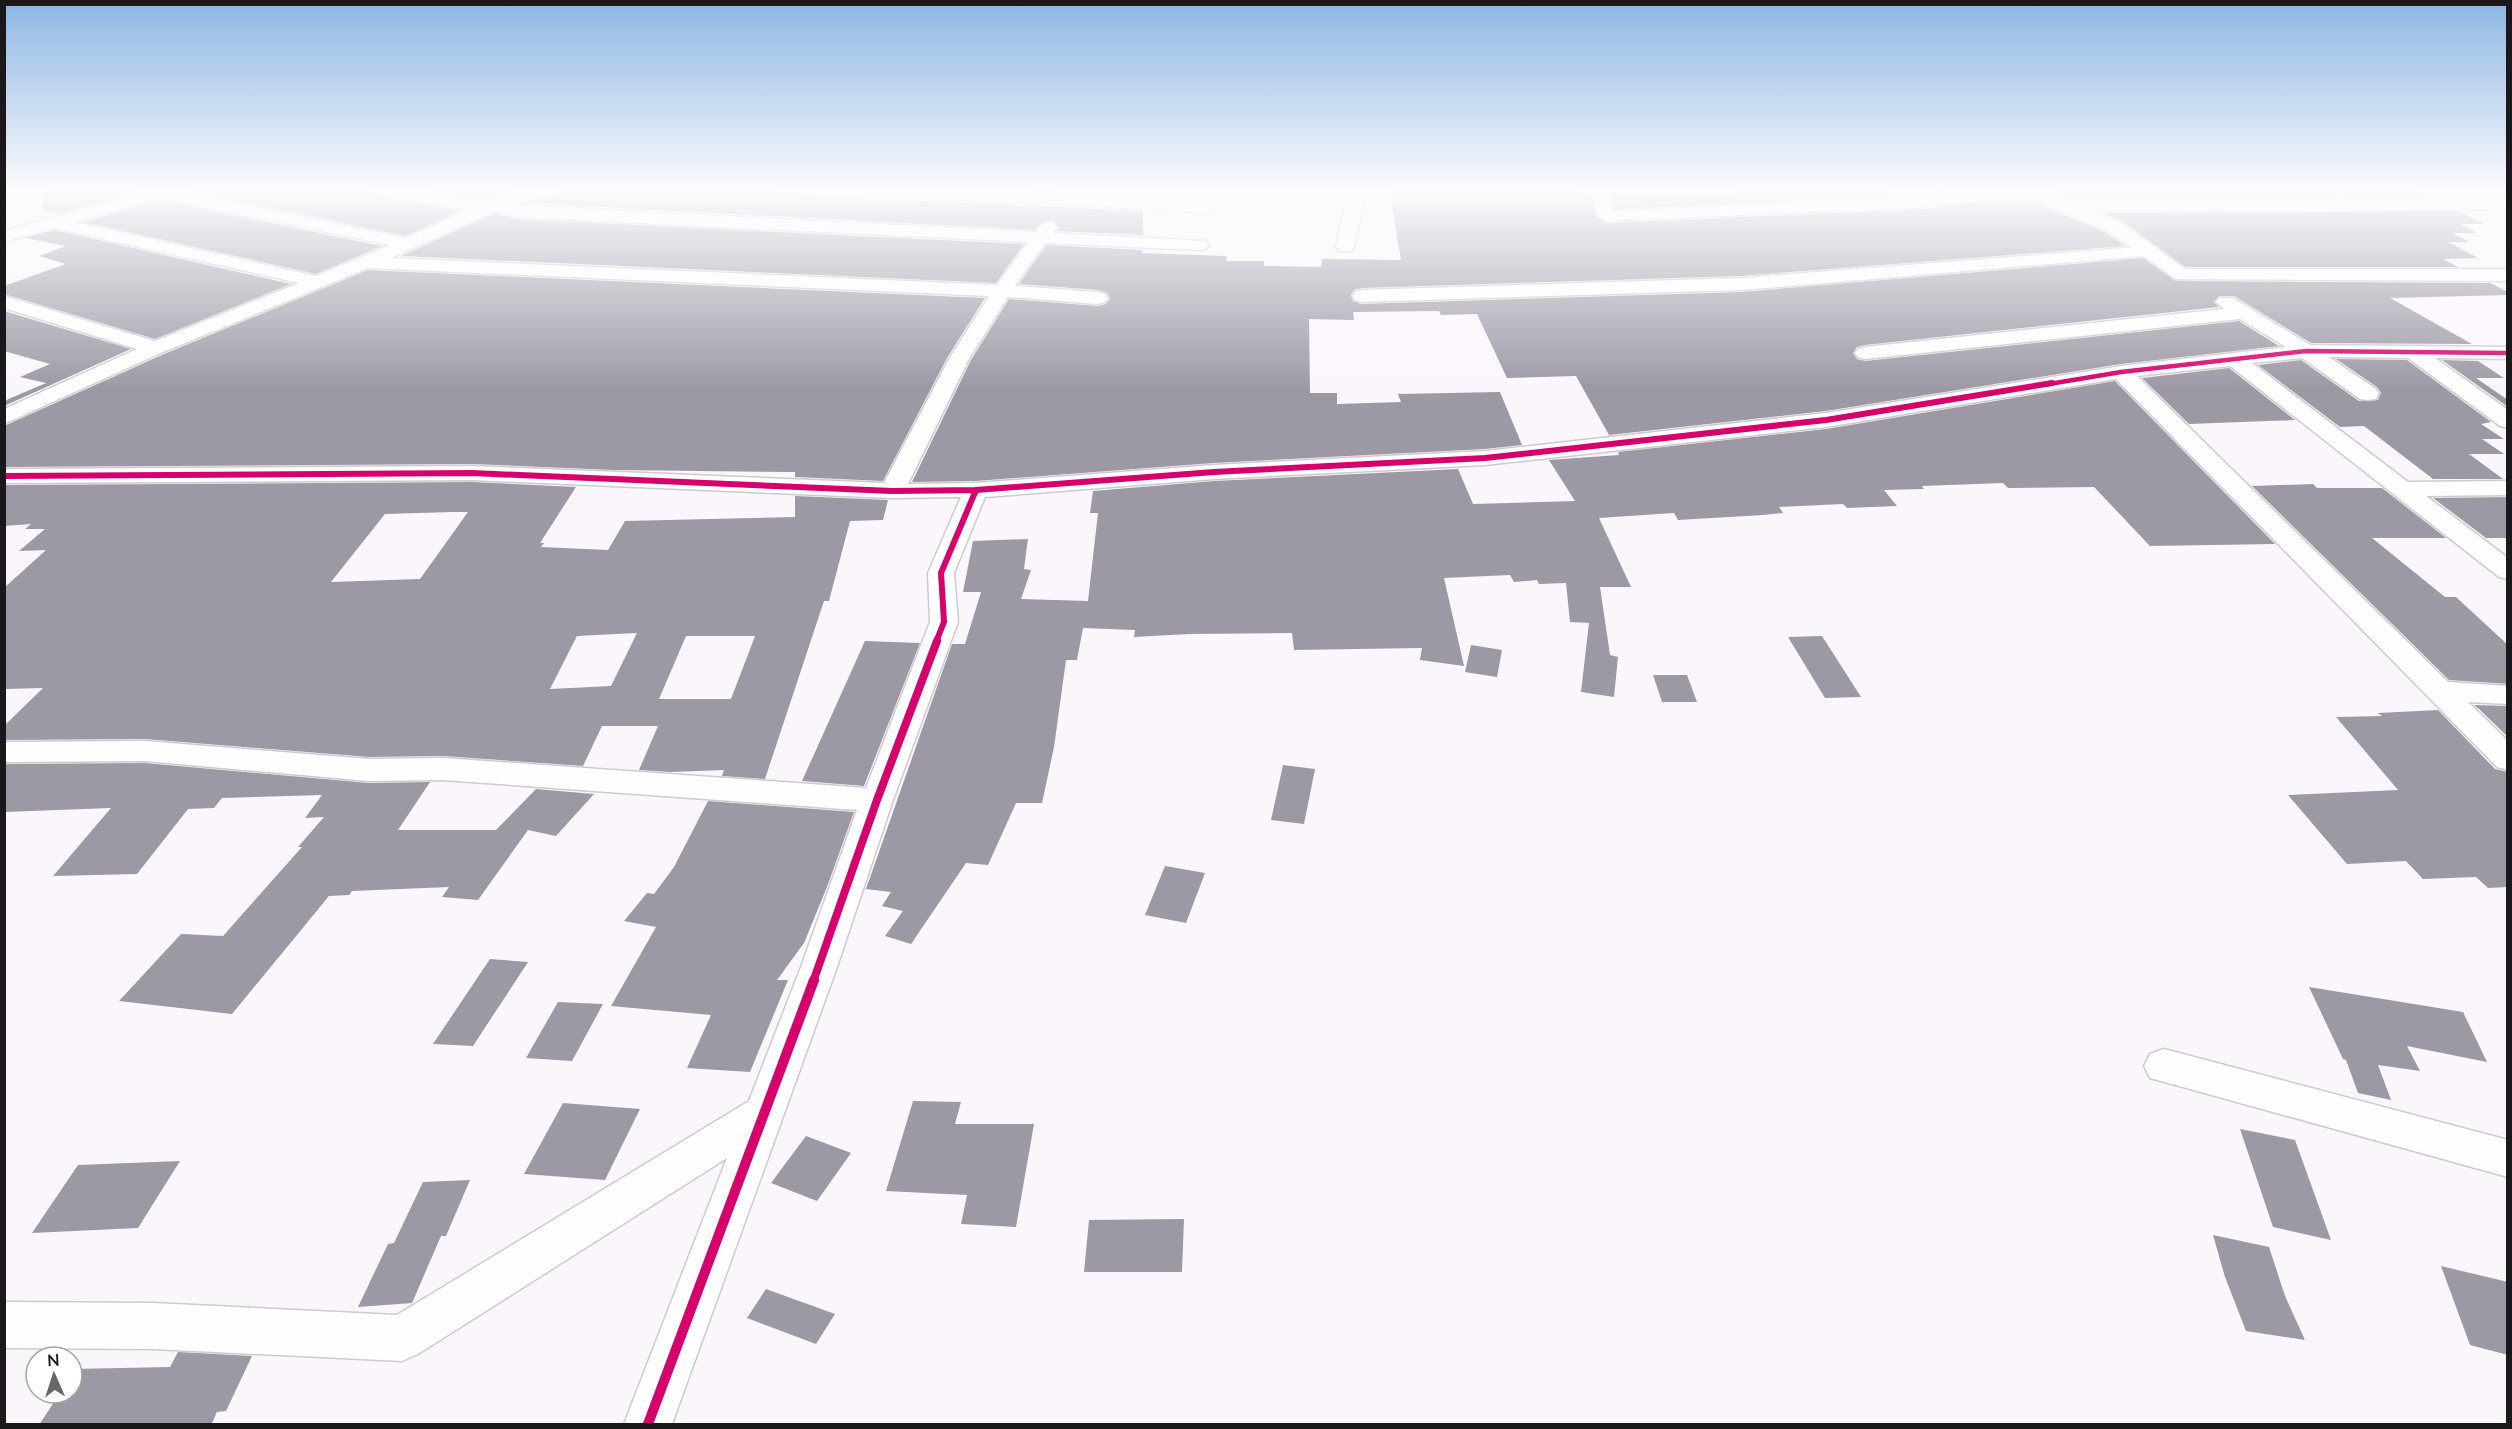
<svg xmlns="http://www.w3.org/2000/svg" width="2512" height="1429" font-family="Lato,sans-serif">
<style>
.building{fill:#9c99a5;fill-rule:evenodd}
.lines{fill:none;stroke-linecap:round;stroke-linejoin:round}
.street-casing{stroke:#cecacf;stroke-width:3}
.secondary-casing{stroke:#cecacf;stroke-width:3}
.street{fill:#fefeff;fill-rule:evenodd}
.secondary{fill:#fefeff;fill-rule:evenodd}
.cycleway-far3-casing{stroke:#fff;stroke-width:7}
.cycleway-far2-casing{stroke:#fff;stroke-width:9}
.cycleway-far1-casing{stroke:#fff;stroke-width:12}
.cycleway-casing{stroke:#fff;stroke-width:14}
.cycleway-far3{stroke:#d6006c;stroke-width:4.5}
.cycleway-far2{stroke:#d6006c;stroke-width:6}
.cycleway-far1{stroke:#d6006c;stroke-width:8}
.cycleway{stroke:#d6006c;stroke-width:10}
</style>
<rect width="100%" height="100%" fill="#fbf6fc"/>
<!-- building -->
<path class="building" d="M44 189H149L62 213 43 212Z
M183 189H371L373 193 380 196 460 211 406 236 183 190Z
M414 189H527L493 198 457 197Z
M561 189H720L802 192 810 196 1143 211V235L1057 231 1059 226 1051 220 1042 222 1035 230 525 203 558 194Z
M963 189H1060L1057 193Z
M1389 189H1583L1584 193H1591L1596 216 1606 223 1922 209 2023 198 2105 232 2125 246 1741 276 1362 288 1354 290 1351 295 1353 301 1361 304 1741 292 2143 258 2176 281 2490 283 2508 292V295L2390 298 2472 344 2311 343 2234 296H2219L2214 302 2219 307 1865 345 1857 347 1853 353 1857 359 1865 361 2239 321 2279 346 2121 364 1826 411 1609 435 1576 376 1507 378 1477 314 1441 315 1439 311 1353 312 1354 320 1309 319 1310 393H1337V404L1401 402 1398 394 1500 392 1522 445 1485 449 1214 463 976 481 912 482 971 360 1009 299 1098 306 1106 304 1110 299 1107 293 1099 290 1019 284 1046 245 1142 250V253L1227 256 1226 261H1264V266L1321 267 1322 259 1401 260Z
M1730 189H1888L1894 194 1971 189 1922 195 1615 209 1611 193 1734 194Z
M2044 189H2412L2429 197 2069 199Z
M159 200 382 246 316 274 83 222Z
M2459 211 2484 224H2460L2477 233H2453L2469 242H2448L2478 258 2443 259 2458 267H2185L2121 220 2104 213Z
M495 213 515 219 1024 244 996 283 401 256Z
M54 230 291 284 155 339 4 294V286L66 264 39 256 66 246 25 238Z
M368 270 985 298 947 358 883 481 795 477V472L613 470 472 464 4 467V426L164 354Z
M4 311 131 349 4 406V401L46 383 20 377 50 364 4 351Z
M2336 359 2407 360 2491 422 2481 424 2504 439H2482L2504 454H2469L2503 479H2433L2364 426 2340 427 2258 365 2301 360 2359 401 2378 400 2381 393 2377 387Z
M2442 360 2478 361 2504 378H2476L2508 400V407Z
M2229 368 2295 420 2189 424 2142 378Z
M2115 381 2275 544 2150 546 2094 487 2008 488 2003 483 1922 486 1924 489 1884 490 1897 506 1847 508 1843 504 1779 507 1783 513 1763 515 1678 520 1674 513 1599 518 1631 587H1600L1610 655 1618 657 1614 697 1581 692 1589 623 1570 622 1566 583 1539 584 1537 580 1514 582 1510 575 1444 578 1464 666 1420 660 1422 648 1294 650 1292 633 1189 634 1134 637 1135 630 1083 628 1077 660H1066L1054 747 1042 803H1016L988 865 966 863 911 944 885 936 903 911 882 906 891 892 866 889 952 644H965L981 592H963L973 541 1028 539 1024 569 1031 570 1021 599 1088 601 1098 513H1090L1093 491 1214 481 1458 469 1473 504 1575 501 1549 460 1619 455 1618 452 1826 429Z
M472 482 576 487 540 543H544L541 547 608 550 625 521 795 517V496L888 500 883 520 850 521 829 601H824L765 779 722 776 724 770 670 772 639 770 658 726H602L583 766 443 756 369 757 145 739 4 740V726L43 688 4 689V588L46 550 19 551 45 529H25L31 524 4 526V485ZM453 512H468L420 579 331 582 385 514ZM637 633 611 686 550 689 577 636ZM686 636H755L731 699H659Z
M2313 484 2317 488H2382L2446 538H2372L2445 597H2456L2508 645V684L2449 680 2252 486Z
M2508 497V538H2486L2433 498Z
M1822 636 1861 697 1825 698 1788 637Z
M865 641 920 643 864 786 802 781Z
M1471 645 1502 650 1497 677 1465 672Z
M1653 675H1687L1697 702H1662Z
M2474 705 2508 706V737L2479 709Z
M2438 710 2495 769 2508 772V887L2488 888 2476 877 2423 879 2406 861 2347 864 2288 795 2398 790 2336 717 2382 716 2378 713Z
M145 763 369 783 430 782 398 830H496L536 789 594 794 556 836 528 830 478 900 442 897 449 887 352 891 349 895 329 896 232 1014 119 1001 181 934 223 936 302 847H298L324 817 305 818 322 795 222 798 214 808 188 809 137 874 53 876 111 808 4 812V764Z
M1283 765 1315 769 1304 824 1271 820Z
M708 801 854 812 827 887 804 943 777 980H788L750 1072 687 1068 711 1015 611 1006 656 927 624 921 647 893 654 894 674 867Z
M1165 866 1205 873 1186 923 1145 915Z
M490 959 528 962 473 1046 433 1044Z
M2309 987 2463 1012 2487 1062 2407 1046 2420 1071 2378 1065 2391 1100 2358 1093 2346 1060 2343 1059Z
M558 1002 603 1004 572 1061 526 1058Z
M913 1101 961 1102 955 1124H1034L1016 1227 961 1224 967 1195 886 1191Z
M563 1103 640 1109 605 1180 524 1174Z
M2240 1129 2295 1140 2331 1240 2273 1227Z
M806 1136 851 1153 817 1201 771 1183Z
M180 1161 138 1228 32 1233 78 1165Z
M470 1180 446 1236H441L412 1303 358 1307 388 1244 394 1243 423 1182Z
M1184 1219 1182 1272H1084L1089 1220Z
M2213 1235 2269 1247 2285 1296 2305 1340 2246 1331 2225 1277Z
M2441 1266 2508 1282V1355L2470 1345Z
M766 1289 835 1314 816 1344 747 1318Z
M178 1352 252 1356 226 1411 217 1412 211 1425H39L60 1393H72V1369L170 1367Z"/>
<g class="lines">
<defs>
<path id="street" d="M20 189H42L40 192 4 205V194Z
M156 189H181L179 192 406 238 470 209H457L381 194 375 192 373 189H404L457 199 493 200 534 189H559L557 192 511 205 1036 232C1041 224 1044 221 1054 223L1057 227 1053 233 1206 241 1209 245 1206 249 1200 250 1045 243 1015 286 1098 292 1105 294 1108 298 1105 302 1098 304 1008 297 969 359 908 484 976 483 1214 465 1485 451 1826 413 2121 366 2286 347 2240 319 1865 359 1858 357 1855 353 1858 349 1865 347 2224 309 2216 302 2219 298H2233L2310 345 2508 347V359L2435 358 2508 410V428L2500 426 2408 358 2329 357 2376 389 2379 394 2376 399 2368 400 2360 399 2302 358 2252 363 2408 482 2508 481V495L2426 496 2508 558V579L2499 577 2230 366 2137 376 2448 682 2508 686V704L2468 702 2508 741V770L2497 767 2116 379 1826 427 1485 465 1214 479 985 497 954 573 958 622 893 800 837 967 672 1424H624L727 1158 418 1354 402 1361 153 1349 4 1348V1302L153 1303 397 1315 749 1101 801 967 857 810 443 780 369 781 145 761 4 762V742L145 741 369 759 443 758 866 788 930 622 928 573 961 497 892 498 472 480 4 483V469L472 466 884 483 949 359 989 296 368 268 163 352 4 424V409L137 349 4 308V296L155 341 299 283 54 228 4 242V231ZM159 198 390 245 316 276 74 222ZM495 211 515 217 1028 242 997 285 391 258Z
M802 189H925L1210 203 1218 208 1210 213 1066 204 810 194Z
M1248 189H1365L1366 192 1354 247 1351 251H1339L1336 247 1347 197 1256 194Z
M1592 189H1608L1613 211 1922 197 1996 189 2035 190 2027 195 1922 207 1606 221 1598 216Z
M2508 199V209L2066 211 2058 206 2066 201Z
M2151 246 2157 247 2160 251 2157 255 1741 290 1362 302 1355 300 1353 296 1355 292 1362 290 1741 278Z
M2183 269H2508V281L2176 279 2174 275 2176 271Z
M2164 1049 2508 1140V1177L2150 1078 2144 1066 2150 1054Z"/>
<path id="secondary" d="M2015 189H2039L2120 222 2193 275 2190 279H2176L2106 230 2018 193Z"/>
</defs>
<!-- street casing -->
<use href="#street" class="street-casing"/>
<!-- secondary casing -->
<use href="#secondary" class="secondary-casing"/>
<!-- street -->
<use href="#street" class="street"/>
<!-- secondary -->
<use href="#secondary" class="secondary"/>
<defs>
<path id="cycleway-far3" d="M2043 385 2121 372 2306 351 2508 353"/>
<path id="cycleway-far2" d="M4 476 472 473 892 491 976 490 1214 472 1485 458 1826 420 2052 383
M936 642 944 622 941 573 976 490"/>
<path id="cycleway-far1" d="M813 982 877 800 937 641"/>
<path id="cycleway" d="M648 1424 814 980"/>
</defs>
<!-- cycleway-far3 casing -->
<use href="#cycleway-far3" class="cycleway-far3-casing"/>
<!-- cycleway-far2 casing -->
<use href="#cycleway-far2" class="cycleway-far2-casing"/>
<!-- cycleway-far1 casing -->
<use href="#cycleway-far1" class="cycleway-far1-casing"/>
<!-- cycleway casing -->
<use href="#cycleway" class="cycleway-casing"/>
<!-- cycleway-far3 -->
<use href="#cycleway-far3" class="cycleway-far3"/>
<!-- cycleway-far2 -->
<use href="#cycleway-far2" class="cycleway-far2"/>
<!-- cycleway-far1 -->
<use href="#cycleway-far1" class="cycleway-far1"/>
<!-- cycleway -->
<use href="#cycleway" class="cycleway"/>
</g>
<!-- sky -->
<linearGradient id="sky" x2="0" y2="1"><stop stop-color="#8bb6e2"/><stop offset="0.49" stop-color="#fdfbfe"/><stop offset="1" stop-color="#fdfbfe" stop-opacity="0"/></linearGradient>
<rect width="2512" height="389" fill="url(#sky)"/>
<!-- border -->
<rect width="2512" height="1429" fill="none" stroke="#1b181b" stroke-width="12"/>
<!-- north arrow -->
<g transform="translate(54 1375) rotate(357)"><circle r="28" fill="#ffffff" stroke="#a4a3a4" stroke-width="1.5"/>
<path d="M0-4.5L10 22L0 15L-10 22Z" fill="#69666a"/>
<text y="-9" font-size="16" font-weight="bold" text-anchor="middle" fill="#1b181b">N</text>
</g>
</svg>
